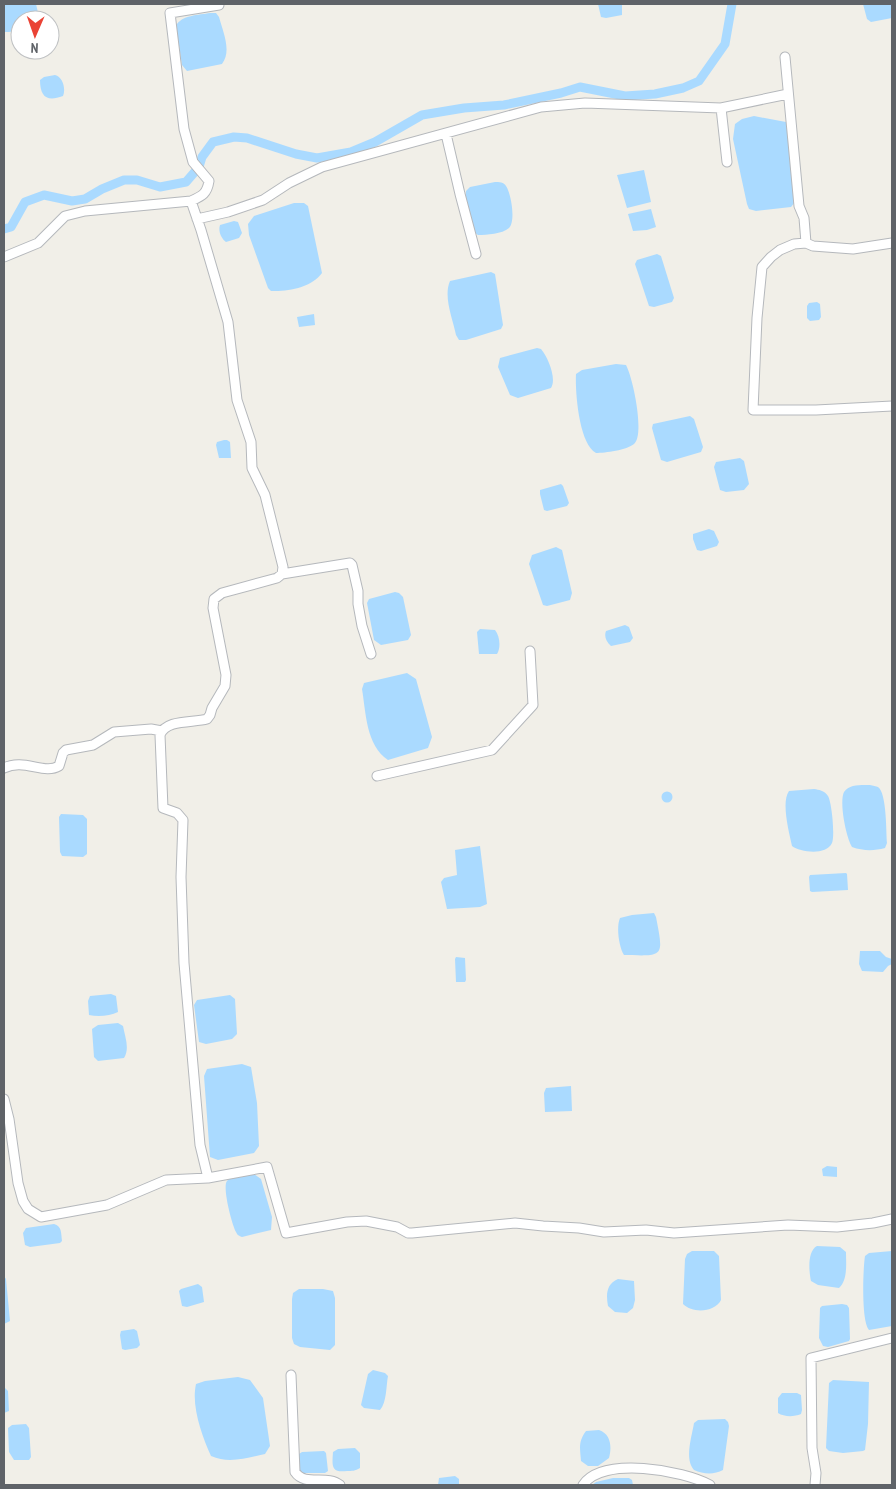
<svg xmlns="http://www.w3.org/2000/svg" width="896" height="1489" font-family="'PT Sans Narrow',sans-serif">
<style>
.water{fill:#aadaff}
.lines{fill:none;stroke-linecap:round;stroke-linejoin:round}
.canal{stroke:#aadaff;stroke-width:9}
.street-casing{stroke:#b5b8bc;stroke-width:11}
.street{stroke:#fff;stroke-width:9}
</style>
<rect width="100%" height="100%" fill="#f1efe8"/>
<!-- water -->
<path class="water" d="M4 4H36L39 17 38 20H20V30L9 32H4Z
M598 4H622V15L606 18 601 17Z
M863 4H892V18L871 22 867 19Z
M210 13H216L219 17C223 32 232 51 222 64L187 71 182 65 176 26C181 15 199 15 210 13Z
M55 75C63 77 66 89 63 96 47 102 40 97 40 80L44 77Z
M754 116 786 122 788 124 795 202 791 207 756 211 749 209 747 204 733 139 735 124 742 119Z
M644 170 651 202 627 208 617 175Z
M495 182C499 182 504 182 506 186 511 193 516 221 509 228 502 234 487 235 478 235 467 227 465 203 466 191L470 187Z
M294 203H304L308 206 322 273C312 287 288 292 271 291L268 288 249 235 248 224 254 216Z
M651 209 656 227 647 230 633 231 628 214Z
M234 221 238 222 242 233 239 238 226 242C221 238 218 231 220 225Z
M657 254 661 256 674 298 672 302 654 307 649 306 635 264 637 260Z
M491 272 495 274 503 325 501 329 466 340H459L456 335C453 319 443 297 450 281Z
M817 302 820 304 821 317 819 320 810 321 807 318V306L809 303Z
M314 314 315 325 299 327 297 317Z
M537 348 541 349C548 357 557 379 551 388L518 398 510 395 498 367 500 358Z
M616 364 626 365C633 378 645 435 634 444 627 450 605 453 596 453 579 444 575 392 576 374L582 370Z
M690 416 694 419 703 447 701 452 667 462 661 460 652 428 653 424Z
M224 440H227L230 442 231 458H219L216 445 217 442Z
M740 458 744 461 749 484 744 490 726 492 720 490 714 467 716 462Z
M561 484 563 486 569 503 567 506 547 511 544 510 540 494V490Z
M709 529 714 531 719 542 717 546 701 551 697 550 693 539V534Z
M556 547 562 550 572 593 570 600 547 606 543 605 529 564 532 555Z
M395 592 399 593 403 597 411 635 408 640 381 645 374 640 367 603 369 599Z
M625 625 629 627 633 638 630 642 611 646C606 642 604 636 606 631Z
M480 629 495 630C500 636 501 648 497 654H479L477 632Z
M407 673 416 679 432 737 428 748 388 760C366 745 366 713 362 689L364 683Z
M870 785C873 786 876 786 878 787 887 793 886 833 887 843L885 848C874 851 863 851 852 847 846 837 839 802 844 792 849 784 862 785 870 785Z
M814 789C819 790 824 790 828 796 832 803 835 836 832 843 826 856 800 852 792 846 789 832 781 802 789 791Z
M661.5 797a5.5 5.5 0 1 1 11 0a5.5 5.5 0 1 1-11 0Z
M61 814 83 815 87 819V854L83 857 62 856 60 852 59 817Z
M480 846 487 904 480 907 447 909 441 882 444 878 457 875 455 850Z
M846 873 847 874 848 890 812 892 810 891 809 877 810 875Z
M654 913 656 917C664 958 664 956 624 955 619 947 616 927 620 918L632 915Z
M860 951H880L886 957 892 959V964L888 966 883 972 862 971 859 964Z
M456 957 465 958 466 980 465 982H456L455 959Z
M111 994 116 996 118 1012C110 1016 98 1017 89 1015L88 1001 90 996Z
M230 995 235 999 237 1034 232 1039 206 1044 199 1042 194 1005 197 1000Z
M118 1023 123 1026C125 1037 130 1048 124 1058L98 1061 94 1057 92 1029 98 1025Z
M242 1064 251 1067 257 1103 259 1146 254 1153 218 1160 210 1157 204 1076 207 1069Z
M571 1086 572 1111 545 1112 544 1093 546 1088Z
M827 1166 837 1167V1177L823 1176 822 1169Z
M254 1174 261 1179 272 1217 271 1230 242 1237C238 1235 238 1236 236 1232 232 1225 222 1187 227 1181 232 1174 246 1175 254 1174Z
M54 1224C62 1226 61 1233 62 1241L60 1243 30 1247 25 1245 23 1233 26 1228Z
M817 1246 840 1247 846 1252C846 1263 848 1280 839 1288L818 1285 811 1281C809 1272 807 1251 817 1246Z
M692 1251H714L719 1256 721 1300C715 1312 693 1314 683 1304L685 1259 687 1254Z
M892 1251V1326L869 1330C861 1321 863 1268 865 1256L869 1253Z
M4 1276 6 1279 10 1321 4 1324Z
M618 1279 634 1281 635 1300 633 1308 627 1313 615 1312 608 1306C606 1295 606 1284 618 1279Z
M198 1284 202 1287 204 1302 187 1307 182 1306 179 1291 181 1289Z
M299 1289H323L333 1291 335 1298V1345L330 1350 300 1347 294 1344 292 1338V1299L293 1293Z
M842 1304 847 1305 849 1308 850 1339 849 1341 828 1347 823 1346 819 1338 820 1308 822 1306Z
M134 1329 137 1331 140 1345 137 1348 125 1350 122 1349 120 1335 121 1331Z
M373 1370 385 1373 388 1376C386 1386 387 1402 380 1410L364 1408 361 1405 368 1374Z
M238 1377 250 1380 263 1398 270 1446 265 1454C246 1458 229 1464 211 1456 202 1436 191 1406 196 1384L205 1381Z
M833 1380 869 1382 868 1424 865 1450 863 1451 843 1453 829 1451 826 1448 829 1383Z
M4 1387 8 1391 9 1411 4 1413Z
M782 1393H797L801 1395 802 1410 801 1414C794 1417 784 1417 778 1413V1398Z
M725 1419 728 1422 729 1426 723 1470C714 1475 703 1474 694 1470 684 1459 692 1436 694 1423L698 1420Z
M26 1424 29 1428 31 1457 29 1460H14L9 1452 8 1428 12 1425Z
M599 1430C611 1434 612 1447 609 1458L598 1466H588L581 1461C580 1448 578 1442 586 1431Z
M355 1448 360 1453V1468C355 1471 352 1471 347 1471 331 1473 332 1466 333 1452L338 1449Z
M324 1451 326 1453 328 1471 325 1473H303L299 1471V1454L302 1452Z
M455 1476 459 1479V1485H438L439 1478Z
M613 1478H629L632 1480 633 1485H592L596 1482Z"/>
<g class="lines">
<!-- canal -->
<path class="canal" d="M4 229 11 227 25 202 44 195 72 201 85 199 102 189 124 180H137L160 187 186 182 199 167 202 157 213 142 234 137 247 138 296 154 317 158 351 152 375 142 422 115 464 108 504 105 561 93 580 87 625 96 655 94 683 88 699 81 725 44 732 4"/>
<defs>
<path id="street" d="M785 57 799 206 804 218 806 243
M721 108 788 94
M446 134 460 194 476 254
M191 201 201 230 228 322 237 400 251 442 252 468 265 495 283 567 282 574 277 578 222 593 214 599 213 608 226 675 225 686 212 708 210 715 207 719C193 723 166 719 160 735L163 808 177 813 183 820 181 877 184 963 200 1145 208 1178 267 1167 286 1233 347 1222 366 1221 397 1227 408 1233H412L515 1223 543 1226 579 1228 604 1232 646 1230 674 1233 788 1225 837 1227 873 1223 892 1219
M197 219 228 212 263 200 289 183 322 167 541 107 585 103 721 108 727 162
M892 243 853 249 813 246 806 243 794 244 780 250 771 257 762 267 757 318 753 410H816L892 406
M4 257 38 243 65 216 85 211 191 201C202 196 207 194 209 181L193 162 184 129 170 13 219 5
M282 574 350 563 352 565 358 591V604L362 626 371 654
M4 768C24 758 44 775 59 766L63 753 66 750 93 745 114 732 151 729 162 731
M377 776 492 750 533 705 530 651
M4 1099 9 1119 18 1183 23 1201 28 1209 41 1217 107 1205 166 1180 208 1178
M291 1375 295 1472C305 1487 327 1474 340 1485
M583 1485C602 1456 683 1470 710 1485
M815 1485 816 1473 812 1448 811 1358 892 1338"/>
</defs>
<!-- street casing -->
<use href="#street" class="street-casing"/>
<!-- street -->
<use href="#street" class="street"/>
</g>
<!-- border -->
<rect width="896" height="1489" fill="none" stroke="#5f6368" stroke-width="10"/>
<!-- north arrow -->
<g transform="translate(35 35) rotate(182)"><circle r="24" fill="#ffffff" stroke="#bfc1c3"/>
<path d="M0-4L9 19L0 12L-9 19Z" fill="#ea4335"/>
<text y="-8" font-size="14" font-weight="bold" text-anchor="middle" fill="#5f6368">N</text>
</g>
</svg>
